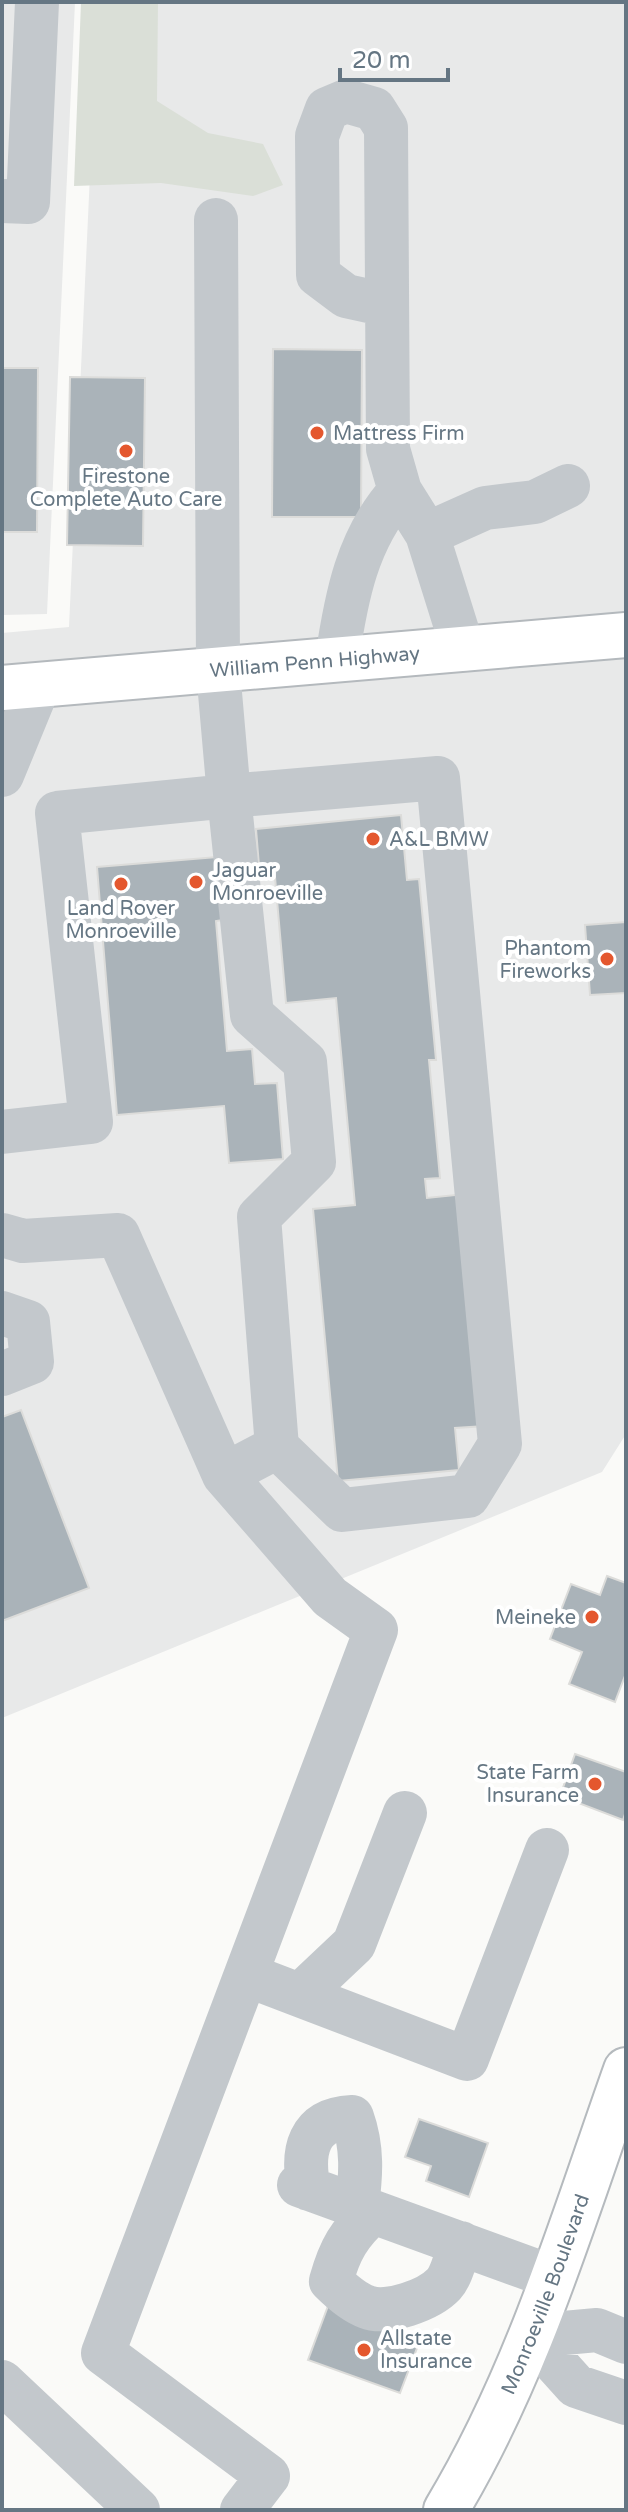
<svg xmlns="http://www.w3.org/2000/svg" width="628" height="2512" font-family="'Varela Round',sans-serif">
<style>
.built{fill:#e8e9e9}
.green{fill:#dadfd7}
.building{fill:#aab3b9;stroke:#dcdcda;stroke-width:2}
.lines{fill:none;stroke-linecap:round;stroke-linejoin:round}
.major-casing{stroke:#b5babe;stroke-width:48}
.highway-casing{stroke:#b4b9bd;stroke-width:48}
.minor{stroke:#c3c8cc;stroke-width:44}
.major{stroke:#fff;stroke-width:44}
.highway{stroke:#fff;stroke-width:44}
.poi-dot{fill:#e4572e;stroke:#fff;stroke-width:3}
.labels{text-anchor:middle;stroke-width:8;stroke-linejoin:round;paint-order:stroke}
.poi-label{font-size:20px;fill:#657683;stroke:#fff;text-anchor:start}
.street-label{font-size:20px;fill:#657683;stroke:#fff}
</style>
<rect width="100%" height="100%" fill="#fafaf8"/>
<!-- built -->
<path class="built" d="M2 2H75L47 614 2 615Z
M98 2H626V1434L602 1472 2 1718V633L69 627Z"/>
<!-- green -->
<path class="green" d="M81 2H158L157 101 208 133 263 144 283 185 253 196 161 183 74 186Z"/>
<!-- building -->
<path class="building" d="M273 349 362 350 361 517H272Z
M2 368H38L37 532H2Z
M70 377 145 378 143 546 67 545Z
M401 815 407 880 419 879 436 1060H429L440 1178 425 1179 427 1198 465 1194 486 1426 455 1428 459 1470 338 1481 313 1209 355 1205 336 998 286 1003 275 877 260 878 256 829Z
M217 857 223 920 216 921 227 1051 252 1049 255 1084 277 1083 283 1159 229 1163 224 1106 117 1115 97 867Z
M626 922V1003L625 993 590 995 585 925Z
M21 1410 89 1588 2 1621V1417Z
M607 1576 626 1583V1673L615 1702 569 1684 582 1652 550 1639 571 1584 600 1595Z
M575 1754 626 1772V1811L623 1820 560 1796Z
M419 2119 488 2143 469 2197 426 2181 431 2166 405 2157Z
M328 2306 420 2340 400 2393 308 2360Z"/>
<g class="lines">
<defs>
<g id="major">
<path id="s1" d="M446 2510C528 2374 573 2219 626 2070"/>
</g>
<g id="highway">
<path id="s2" d="M2 688 626 635"/>
</g>
</defs>
<!-- major casing -->
<use href="#major" class="major-casing"/>
<!-- highway casing -->
<use href="#highway" class="highway-casing"/>
<!-- minor -->
<path class="minor" d="M2 201 28 202 37 2
M216 220 218 670 229 796 438 778 500 1444 468 1496 342 1510 277 1447 224 1475 330 1597 376 1630 103 2353 268 2476 242 2510
M387 305 346 296 318 275 317 136 327 109 346 101 374 109 386 128 388 449 400 491 427 534 463 649
M427 534 485 508 535 502 568 486
M337 659C346 598 357 538 400 491
M2 775 39 685
M2 1132 91 1122 57 813 229 796 252 1015 305 1062 314 1162 259 1217 277 1447
M2 1235 23 1241 118 1235 224 1475
M2 1313 28 1322 32 1362 2 1374
M247 1975 467 2059 547 1850
M300 1995 354 1944 405 1813
M299 2185 552 2277
M309 2189C301 2151 308 2119 352 2117 363 2148 361 2175 357 2206
M373 2212C349 2234 340 2249 331 2281 341 2291 353 2302 367 2307 387 2315 429 2300 444 2284 452 2275 456 2255 461 2243
M531 2336 576 2386 626 2403
M531 2336 597 2330 626 2342
M2 2382 138 2510"/>
<!-- major -->
<use href="#major" class="major"/>
<!-- highway -->
<use href="#highway" class="highway"/>
</g>
<!-- markers -->
<g class="poi-dot">
<circle cx="317" cy="433" r="8"/>
<circle cx="126" cy="451" r="8"/>
<circle cx="373" cy="839" r="8"/>
<circle cx="196" cy="882" r="8"/>
<circle cx="121" cy="884" r="8"/>
<circle cx="607" cy="959" r="8"/>
<circle cx="592" cy="1617" r="8"/>
<circle cx="595" cy="1784" r="8"/>
<circle cx="364" cy="2350" r="8"/>
</g>
<g class="labels">
<!-- poi labels -->
<g class="poi-label">
<text x="333" y="440">Mattress Firm</text>
<text x="126" y="483" text-anchor="middle">Firestone<tspan x="126" dy="23">Complete Auto Care</tspan></text>
<text x="389" y="846">A&amp;L BMW</text>
<text x="212" y="877">Jaguar<tspan x="212" dy="23">Monroeville</tspan></text>
<text x="121" y="915" text-anchor="middle">Land Rover<tspan x="121" dy="23">Monroeville</tspan></text>
<text x="591" y="955" text-anchor="end">Phantom<tspan x="591" dy="23">Fireworks</tspan></text>
<text x="576" y="1624" text-anchor="end">Meineke</text>
<text x="579" y="1779" text-anchor="end">State Farm<tspan x="579" dy="23">Insurance</tspan></text>
<text x="380" y="2345">Allstate<tspan x="380" dy="23">Insurance</tspan></text>
</g>
<!-- street labels -->
<g class="street-label">
<text dy="7" stroke="none"><textPath href="#s2" startOffset="314">William Penn Highway</textPath></text>
<text dy="7" stroke="none"><textPath href="#s1" startOffset="238">Monroeville Boulevard</textPath></text>
</g>
</g>
<!-- border -->
<rect width="628" height="2512" fill="none" stroke="#657683" stroke-width="8"/>
<!-- scale -->
<path d="M340 68v12h108v-12" fill="none" stroke="#657683" stroke-width="4"/>
<text x="352" y="68" font-size="24" fill="#657683" stroke="#ffffff" stroke-width="6" paint-order="stroke">20 m</text>
</svg>
